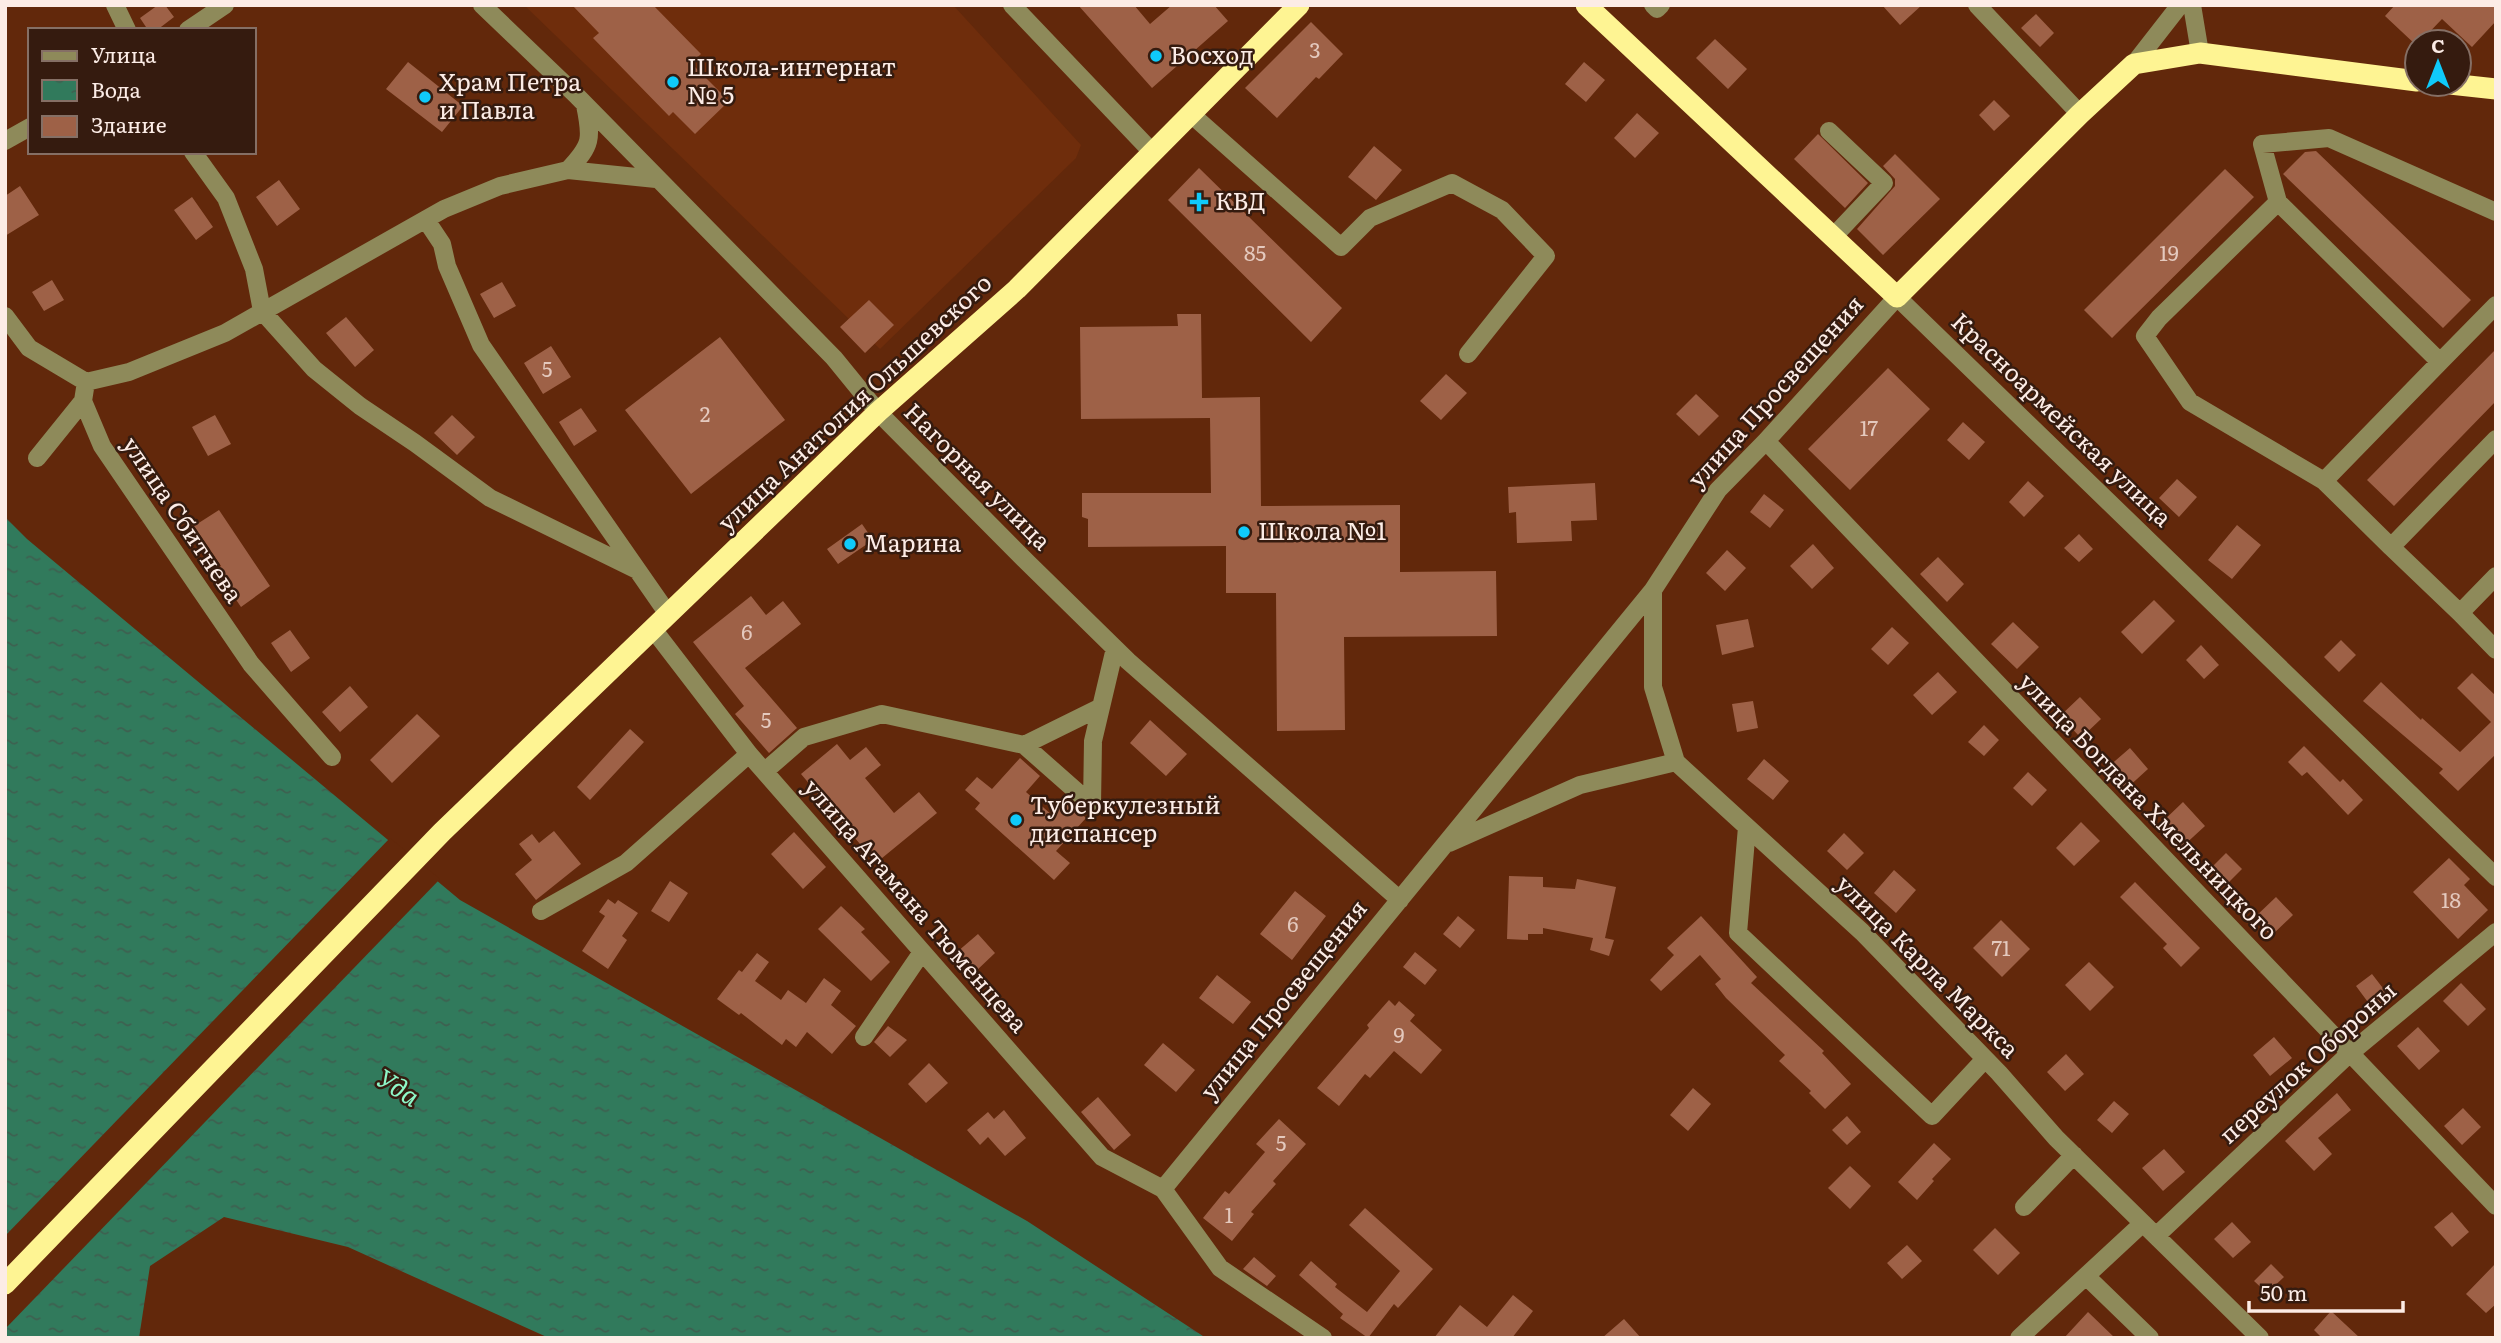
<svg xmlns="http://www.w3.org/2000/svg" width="2501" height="1343" font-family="Literata,serif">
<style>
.built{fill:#6f2d0c}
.water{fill:url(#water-ripples)}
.pier{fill:#62280b}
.building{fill:#9e6147}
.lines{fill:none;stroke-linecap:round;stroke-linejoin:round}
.minor{stroke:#8e8a5a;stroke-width:18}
.highway{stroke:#fef493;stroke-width:21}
.poi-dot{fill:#0fcafa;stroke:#351b0f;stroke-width:2.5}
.labels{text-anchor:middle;stroke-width:5;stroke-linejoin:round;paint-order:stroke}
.number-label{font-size:21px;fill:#e4c9be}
.poi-label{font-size:24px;fill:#fcece6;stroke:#351b0f;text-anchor:start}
.street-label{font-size:24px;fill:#fcece6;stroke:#351b0f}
.water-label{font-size:26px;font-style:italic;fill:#8ef7c8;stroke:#351b0f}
</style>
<defs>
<pattern id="water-ripples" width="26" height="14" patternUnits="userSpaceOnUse" patternTransform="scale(1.75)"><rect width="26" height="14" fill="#317a5c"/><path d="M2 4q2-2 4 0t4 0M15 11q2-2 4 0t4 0" fill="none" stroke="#3e6050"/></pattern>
</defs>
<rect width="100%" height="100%" fill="#62280b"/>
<!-- built -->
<path class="built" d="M524 5H953L1081 145 1076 158 880 349Z"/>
<!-- water -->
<path class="water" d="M5 517 27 539 460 900 1027 1221 1206 1338H549L348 1247 224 1217 150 1266 139 1338H5Z"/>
<!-- pier -->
<path class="pier" d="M390 838 440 879 5 1329V1236Z"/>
<!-- building -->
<path class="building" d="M158 5H165L174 17 157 30H148L140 18Z
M572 5H653L701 54 691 63 729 101 695 134 673 112 669 116 593 38 599 33Z
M1078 5H1134L1150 24 1172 5H1214L1228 21 1152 88Z
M1882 5H1922L1900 25Z
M2395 5H2496V21L2472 47 2442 19 2420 42H2417V46L2385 16Z
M2036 14 2054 33 2040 47 2021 28Z
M1311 22 1343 54 1319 79 1316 77 1277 118 1245 88Z
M1715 39 1747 69 1728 89 1696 58Z
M408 62 463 106 442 132 386 89Z
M1584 62 1605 80 1586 102 1565 84Z
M1994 100 2010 116 1994 131 1979 115Z
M1637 113 1659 133 1635 158 1614 138Z
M1818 134 1868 183 1845 208 1794 159Z
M1374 146 1402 170 1376 200 1348 177Z
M2316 151 2471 300 2443 328 2283 174 2305 152Z
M1895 154 1940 199 1883 255 1857 229 1895 186V179L1883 166Z
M1199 168 1342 308 1311 342 1168 200Z
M2225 169 2254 197 2112 338 2084 310Z
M279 180 300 209 277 226 256 197Z
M20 186 39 215 5 236V196Z
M192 197 213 227 196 240 174 210Z
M52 280 64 300 44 311 32 292Z
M502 282 516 306 494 318 480 294Z
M869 300 894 325 865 353 840 327Z
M1177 314H1201L1202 398 1260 397 1261 506 1400 505V572L1496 571 1497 636 1344 637 1345 730 1277 731 1276 593H1226V546L1088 547V519L1082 517V493H1211L1210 418 1081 419 1080 327 1178 326Z
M346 317 374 350 355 367 326 333Z
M720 337 785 420 691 494 625 410Z
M551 346 571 377 543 394 524 363Z
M2496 349V401L2394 506 2367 480Z
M1888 368 1930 409 1850 490 1808 449Z
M1446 374 1467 393 1441 420 1420 401Z
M1696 394 1719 416 1699 436 1676 414Z
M581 408 597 431 574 446 559 422Z
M215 415 231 444 208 456 192 427Z
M452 415 475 437 457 455 434 433Z
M1963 422 1985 442 1969 460 1947 440Z
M2177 479 2197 497 2179 517 2159 498Z
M2028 481 2044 496 2024 517 2009 502Z
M1595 483 1597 520 1571 521 1572 541 1517 543 1516 512 1509 513 1508 487Z
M1764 494 1784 510 1770 528 1750 512Z
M219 510 270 586 241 607 216 570 221 566 194 526Z
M862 524 873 540 838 564 827 549Z
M2237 525 2261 545 2232 579 2208 560Z
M2079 534 2093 549 2079 562 2064 548Z
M1813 544 1834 568 1812 589 1790 566Z
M1727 550 1746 568 1725 591 1706 573Z
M1938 557 1964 584 1947 602 1920 574Z
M751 596 766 615 783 601 801 624 745 668 797 728 769 753 735 714 744 706 693 642Z
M2154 600 2175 621 2142 654 2121 632Z
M1748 619 1754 647 1722 655 1716 625Z
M2013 622 2039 647 2017 669 1991 644Z
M1892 627 1909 643 1888 665 1871 649Z
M290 630 310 658 291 672 271 643Z
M2341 640 2356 655 2339 672 2324 657Z
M2201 645 2219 665 2204 679 2186 660Z
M1938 672 1957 692 1932 715 1913 695Z
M2472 673 2496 696V754L2458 791 2439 773 2443 769 2363 701 2381 682 2421 720 2422 718 2460 752 2491 722 2457 688Z
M350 686 368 707 340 732 322 712Z
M2080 697 2101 719 2081 738 2060 716Z
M1753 701 1758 728 1737 732 1732 704Z
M417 714 440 736 392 783 370 760Z
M1150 720 1187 754 1166 776 1130 743Z
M1984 725 1999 740 1984 756 1968 742Z
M630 729 644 742 590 800 577 787Z
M837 744 850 760 866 747 881 765 865 778 894 813 919 792 937 813 876 863 801 774Z
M2304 746 2340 782 2343 779 2363 800 2348 815 2307 772 2302 776 2288 762Z
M2130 748 2148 769 2126 789 2108 767Z
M1020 758 1040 776 1026 792 1053 816 1066 800 1086 818 1056 851 1070 863 1054 880 975 809 980 803 965 790 977 777 992 789Z
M1764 759 1789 781 1773 800 1747 779Z
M2028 772 2047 790 2032 806 2013 788Z
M2183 802 2205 826 2181 848 2159 825Z
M2081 822 2100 841 2074 866 2056 848Z
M554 831 581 864 536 900 515 874 532 860 519 844 532 834 539 843Z
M794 832 826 867 803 889 771 854Z
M1844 833 1864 853 1847 870 1827 851Z
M2226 853 2242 869 2226 885 2210 869Z
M2449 858 2470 879 2464 885 2488 910 2458 939 2413 892Z
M1894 870 1916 890 1896 913 1874 893Z
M1509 876 1543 877V887L1575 889 1577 879 1616 887 1605 938 1614 940 1609 956 1590 950 1593 938 1543 928V934H1528V940L1507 939Z
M670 881 688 893 669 922 651 911Z
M2135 882 2200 948 2181 967 2163 948 2167 944 2120 897Z
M1295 891 1326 916 1292 960 1260 934Z
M2276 897 2293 915 2271 936 2254 918Z
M608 899 615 904 618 900 638 913 622 936 627 940 608 969 582 951 605 916 599 912Z
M841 906 865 929 861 932 890 962 871 981 818 929Z
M1458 916 1475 930 1460 948 1443 934Z
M1701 916 1757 977 1751 983 1824 1051 1822 1053 1851 1084 1825 1109 1809 1093 1811 1091 1779 1061 1785 1055 1726 998 1715 984 1721 979 1700 955 1661 991 1650 980 1674 955 1667 948Z
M2001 920 2030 949 2002 977 1973 948Z
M978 934 995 953 975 972 957 952Z
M1415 952 1437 970 1425 985 1403 967Z
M757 953 769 962 755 981 781 1000 788 990 806 1003 824 978 841 991 831 1005 856 1026 832 1054 807 1032 796 1047 786 1039 782 1045 741 1013 739 1015 717 999 739 970 742 972Z
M2089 962 2114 987 2090 1011 2065 985Z
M2372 974 2389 996 2373 1009 2356 986Z
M1217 975 1251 1002 1233 1024 1199 998Z
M2461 983 2486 1009 2468 1026 2443 1001Z
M1389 1000 1395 1006 1399 1001 1415 1015 1410 1021 1442 1050 1421 1074 1394 1051 1370 1078 1365 1074 1339 1106 1317 1088 1369 1028 1367 1025Z
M888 1026 907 1040 890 1057 874 1042Z
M2418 1027 2440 1051 2419 1070 2397 1046Z
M2274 1037 2292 1058 2270 1076 2253 1055Z
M1163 1043 1195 1070 1176 1092 1144 1065Z
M2066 1054 2084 1074 2065 1091 2047 1072Z
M929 1063 948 1083 926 1103 908 1084Z
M1693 1088 1711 1104 1688 1131 1670 1115Z
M2337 1093 2351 1110 2318 1138 2332 1154 2314 1171 2285 1141Z
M1098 1097 1131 1135 1114 1150 1081 1112Z
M2114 1101 2129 1114 2112 1133 2097 1120Z
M2463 1108 2481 1127 2462 1145 2444 1126Z
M1004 1110 1026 1138 1005 1156 988 1137 980 1145 967 1130 988 1112 994 1119Z
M1847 1116 1861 1132 1847 1145 1832 1130Z
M1279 1119 1306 1144 1273 1181 1276 1184 1251 1212 1254 1214 1232 1241 1203 1218 1225 1191 1229 1194 1265 1152 1256 1144Z
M1934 1143 1951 1159 1932 1179 1934 1181 1917 1200 1898 1182Z
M2164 1149 2185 1172 2163 1191 2142 1168Z
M1850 1166 1871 1186 1850 1209 1828 1188Z
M1365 1208 1433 1269 1398 1308 1394 1304 1368 1338 1340 1318 1343 1314 1299 1275 1311 1261 1337 1284 1335 1287 1367 1312 1400 1271 1349 1225Z
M2452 1212 2469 1232 2452 1247 2434 1227Z
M2232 1222 2251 1242 2233 1258 2214 1239Z
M1995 1228 2020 1253 1998 1275 1973 1250Z
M1907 1245 1922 1261 1902 1279 1887 1263Z
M1254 1257 1276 1276 1267 1286 1243 1269Z
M2496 1263V1304L2486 1313 2466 1294Z
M2271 1264 2284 1277 2267 1293 2254 1281Z
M1513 1295 1533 1311 1512 1338H1434L1460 1305 1487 1327Z
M2331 1311 2360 1338H2322L2314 1330Z
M2088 1312 2115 1338H2064Z
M1624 1319 1641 1338H1602Z"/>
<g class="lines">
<!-- minor -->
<path class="minor" d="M115 5 127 30
M482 5 575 94 834 358 878 412 1028 563 1128 661 1400 900
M1012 5 1153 153
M1653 5 1657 9 1661 5
M1977 5 2080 114
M2192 5 2200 53
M188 30 225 5
M2134 64 2180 5
M1192 115 1341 247 1370 218 1452 183 1502 210 1546 256 1468 354
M1829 131 1884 183 1833 237
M5 141 30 127
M193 152 226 198 254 269 262 311 314 369 360 406 415 443 490 498 637 570
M568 170C592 145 592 139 585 105
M2278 202 2262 144 2329 138 2496 212
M426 220 442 244 447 266 481 345 668 614
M5 316 29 348 86 382 83 401 102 446 251 664 332 757
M2440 362 2324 481 2391 547 2496 439
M86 382 129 372 225 333 444 209 500 186 568 170 656 179
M1766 441 2496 1206
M37 458 83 401
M2324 481 2190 402 2145 336 2159 318 2278 202 2440 362 2496 305
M2391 547 2460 613 2496 576
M1653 590V687L1676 762 1862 932 1999 1073 2056 1138 2260 1338
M2460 613 2496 650
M653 629 749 754 1102 1157 1163 1189 1220 1268 1323 1338
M1101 707 1024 745 1092 805 1093 741 1115 648
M765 771 804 737 882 714 1024 745
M1747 827 1738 933 1932 1116 1985 1059
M1449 843 1580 785 1676 762
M541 911 626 863 749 754
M864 1037 922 952
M1163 1189 1653 590 1718 490 1766 441 1897 297 2496 877
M2024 1207 2074 1155
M2156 1236 2349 1054 2496 932
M2086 1276 2150 1338
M2019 1338 2143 1223"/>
<!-- highway -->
<path class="highway" d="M1586 5 1897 297 2080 114 2134 64 2200 53 2417 81
M2450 84 2496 89
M5 1284 442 832 878 412 1017 289 1299 5"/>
</g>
<!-- markers -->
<g class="poi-dot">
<circle cx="1156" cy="56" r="7"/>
<circle cx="673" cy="82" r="7"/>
<circle cx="425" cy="97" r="7"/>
<path d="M1195.5 191.5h7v7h7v7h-7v7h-7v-7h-7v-7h7z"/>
<circle cx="1244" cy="532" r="7"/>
<circle cx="850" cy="544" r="7"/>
<circle cx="1016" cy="820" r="7"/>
</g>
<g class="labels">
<!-- number labels -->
<g class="number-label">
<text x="1315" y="58">3</text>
<text x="1255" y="261">85</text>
<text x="2169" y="261">19</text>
<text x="547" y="377">5</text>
<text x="705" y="422">2</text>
<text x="1869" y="436">17</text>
<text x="747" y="640">6</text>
<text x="766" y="728">5</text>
<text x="2451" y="908">18</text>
<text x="1293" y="932">6</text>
<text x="2001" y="956">71</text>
<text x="1399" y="1043">9</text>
<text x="1281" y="1151">5</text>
<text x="1229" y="1223">1</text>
</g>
<!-- poi labels -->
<g class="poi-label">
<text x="1170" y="64">Восход</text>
<text x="687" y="76">Школа-интернат<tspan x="687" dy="28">№ 5</tspan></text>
<text x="439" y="91">Храм Петра<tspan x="439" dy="28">и Павла</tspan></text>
<text x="1215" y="210">КВД</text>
<text x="1258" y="540">Школа №1</text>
<text x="864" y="552">Марина</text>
<text x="1030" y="814">Туберкулезный<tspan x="1030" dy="28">диспансер</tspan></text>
</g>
<!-- street labels -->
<g class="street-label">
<text transform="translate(1776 392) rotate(-48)" y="8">улица Просвещения</text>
<text transform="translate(855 403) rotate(-43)" y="8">улица Анатолия Ольшевского</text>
<text transform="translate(2061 420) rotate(44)" y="8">Красноармейская улица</text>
<text transform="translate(977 477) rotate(45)" y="8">Нагорная улица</text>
<text transform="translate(182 520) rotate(56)" y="8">улица Сбитнева</text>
<text transform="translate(2148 807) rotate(46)" y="8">улица Богдана Хмельницкого</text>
<text transform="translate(915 906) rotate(49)" y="8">улица Атамана Тюменцева</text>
<text transform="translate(1927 967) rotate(45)" y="8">улица Карла Маркса</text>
<text transform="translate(1284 1000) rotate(-51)" y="8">улица Просвещения</text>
<text transform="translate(2308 1063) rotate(-42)" y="8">переулок Обороны</text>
</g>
<!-- water labels -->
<g class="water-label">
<text transform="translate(398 1088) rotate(33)" y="9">Уда</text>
</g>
</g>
<!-- border -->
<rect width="2501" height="1343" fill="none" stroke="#fcece6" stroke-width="14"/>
<!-- legend -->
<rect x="28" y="28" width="228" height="126" fill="#351b0f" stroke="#856f65" stroke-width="2"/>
<rect x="42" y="51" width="35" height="10" fill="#8e8a5a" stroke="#856f65" stroke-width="2"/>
<text x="91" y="63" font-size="21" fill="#fcece6">Улица</text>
<rect x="42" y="80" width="35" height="21" fill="url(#water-ripples)" stroke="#856f65" stroke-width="2"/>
<text x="91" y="98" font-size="21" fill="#fcece6">Вода</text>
<rect x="42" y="116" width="35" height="21" fill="#9e6147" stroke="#856f65" stroke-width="2"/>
<text x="91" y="133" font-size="21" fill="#fcece6">Здание</text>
<!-- north arrow -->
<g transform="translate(2438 63)"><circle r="33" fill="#351b0f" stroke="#856f65" stroke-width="2"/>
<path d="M0-5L12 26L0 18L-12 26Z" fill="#0fcafa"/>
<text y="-10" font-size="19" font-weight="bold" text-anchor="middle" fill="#fcece6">С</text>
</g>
<!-- scale -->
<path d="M2249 1301v10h154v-10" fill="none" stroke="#fcece6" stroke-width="3.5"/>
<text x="2260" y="1301" font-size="21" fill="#fcece6" stroke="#351b0f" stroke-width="5" paint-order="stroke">50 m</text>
</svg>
